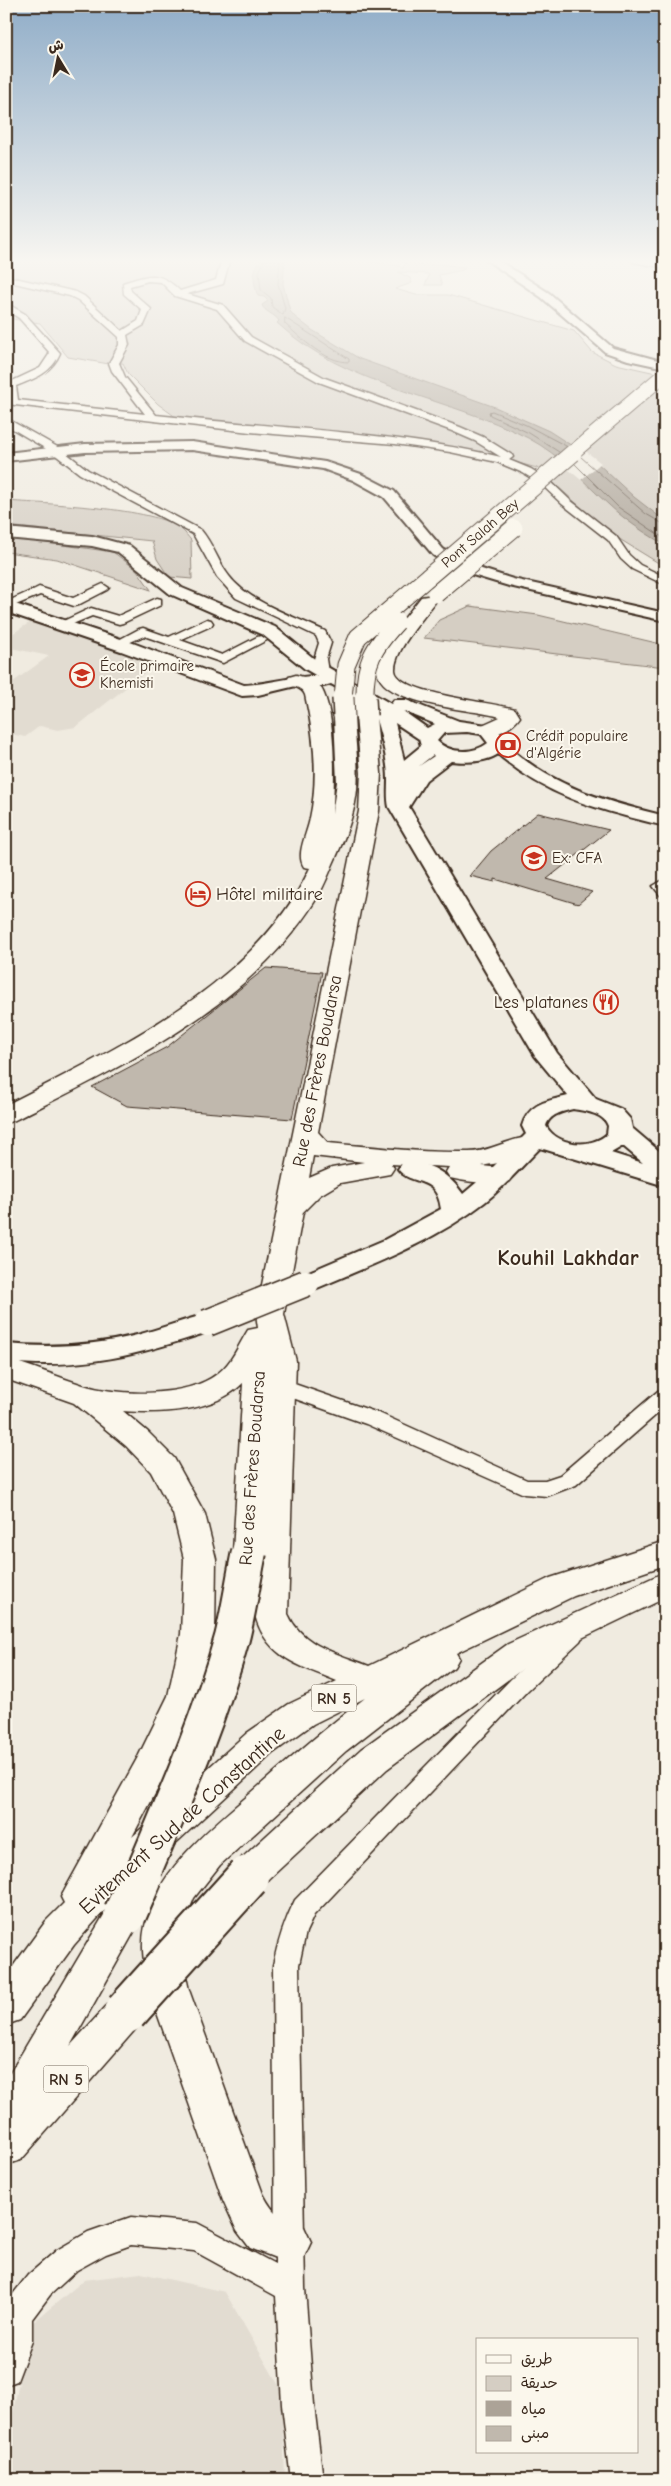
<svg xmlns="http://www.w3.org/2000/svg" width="671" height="2486" font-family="'Comic Neue','Playpen Sans Arabic',sans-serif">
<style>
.built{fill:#e2dcd1}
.green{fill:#d5cec3;stroke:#887c70}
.water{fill:#aca397;stroke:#7f7367}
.pier{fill:#f0ebe0}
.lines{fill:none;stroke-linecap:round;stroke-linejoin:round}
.shore{stroke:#685a4e;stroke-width:1}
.building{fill:#c0b8ad;stroke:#3b2a1e}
.minor-casing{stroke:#3b2a1e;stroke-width:3}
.tertiary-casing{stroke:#3b2a1e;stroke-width:4}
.secondary-casing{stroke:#3b2a1e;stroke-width:4}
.primary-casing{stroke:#3b2a1e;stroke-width:3}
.trunk-casing{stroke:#3b2a1e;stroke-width:3}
.minor{fill:#fbf7ec;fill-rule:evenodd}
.tertiary{fill:#fbf7ec;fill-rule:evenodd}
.secondary{fill:#fbf7ec;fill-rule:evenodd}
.primary{fill:#fbf7ec;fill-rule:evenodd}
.trunk{fill:#fbf7ec;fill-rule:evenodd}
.secondary-bridge-casing{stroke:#3b2a1e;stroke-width:29;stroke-linecap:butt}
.trunk-bridge-far4-casing{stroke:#3b2a1e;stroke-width:16;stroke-linecap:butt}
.trunk-bridge-far3-casing{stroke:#3b2a1e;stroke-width:19;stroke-linecap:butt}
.trunk-bridge-far2-casing{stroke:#3b2a1e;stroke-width:24;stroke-linecap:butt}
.trunk-bridge-far1-casing{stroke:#3b2a1e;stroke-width:38;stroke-linecap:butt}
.trunk-bridge-casing{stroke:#3b2a1e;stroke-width:46;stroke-linecap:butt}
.secondary-bridge{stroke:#fbf7ec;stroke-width:26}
.trunk-bridge-far4{stroke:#fbf7ec;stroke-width:14}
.trunk-bridge-far3{stroke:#fbf7ec;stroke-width:17}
.trunk-bridge-far2{stroke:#fbf7ec;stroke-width:21}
.trunk-bridge-far1{stroke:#fbf7ec;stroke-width:34}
.trunk-bridge{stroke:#fbf7ec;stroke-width:42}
.labels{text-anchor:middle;stroke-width:4;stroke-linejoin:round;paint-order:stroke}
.far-street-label{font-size:15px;fill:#3b2a1e;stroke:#fbf7ec}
.far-poi-label{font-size:15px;fill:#3b2a1e;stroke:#fbf7ec;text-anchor:start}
.shield{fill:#fbf7ec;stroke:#75685c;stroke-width:1}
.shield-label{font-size:16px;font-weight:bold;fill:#3b2a1e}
.poi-label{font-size:18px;fill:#3b2a1e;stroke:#fbf7ec;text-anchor:start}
.street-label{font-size:18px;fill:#3b2a1e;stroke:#fbf7ec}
.near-street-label{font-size:21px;fill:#3b2a1e;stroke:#fbf7ec}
.district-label{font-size:22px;font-weight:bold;fill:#3b2a1e;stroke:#fbf7ec}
</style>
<rect width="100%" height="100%" fill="#f0ebe0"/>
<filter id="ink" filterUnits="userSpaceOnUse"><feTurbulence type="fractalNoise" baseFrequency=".02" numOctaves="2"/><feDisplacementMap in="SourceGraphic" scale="10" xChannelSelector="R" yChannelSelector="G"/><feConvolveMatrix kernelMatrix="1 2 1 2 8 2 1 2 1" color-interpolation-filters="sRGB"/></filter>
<g filter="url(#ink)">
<!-- built -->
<path class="built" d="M32 621 156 664 76 727 58 730 40 726 25 737 6 733V687L49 656 6 647V638Z
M141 2273 225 2292 282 2391 285 2480H6V2449L30 2325 84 2280Z"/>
<!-- green -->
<path class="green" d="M6 259H318L323 262C341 256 359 259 377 263 387 265 394 263 403 268L406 263 399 259H407L416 266 437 264 465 267 463 270 439 275 442 285H425L429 276 428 274 398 272 410 278 412 283 395 289 416 295H448L574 331 592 352 616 364 665 375V567L621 540 594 519 537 468 462 448 298 428 246 426 177 418 158 404 128 374 123 363 109 364 68 357 40 323 6 318Z
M6 501C44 504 155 507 181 529 185 532 188 537 191 540L192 579 169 577 157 559 152 541 6 526Z
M6 537 113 552 137 570 151 590 57 559 6 552Z
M470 606 538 615 665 645V667L424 638 439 620Z"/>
<!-- water -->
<path class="water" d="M263 259H285L283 284 290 311 295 317 312 330 360 359 495 407 549 431 594 460 634 497 665 521V545C645 533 626 521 609 505 581 480 562 456 528 438 446 396 346 387 277 323L279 321C275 314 264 312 262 305L268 301 264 297 258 296C253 283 251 268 263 259Z"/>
<!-- pier -->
<path class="pier" d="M574 442 601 463 581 480 555 458Z"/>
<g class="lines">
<!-- shore -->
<path class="shore" d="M265 259 259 272 261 290 271 298 272 307 283 315 285 308 278 284 280 259
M285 318 349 359V362C325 362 302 339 285 324Z
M559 452 529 433 490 415 489 412 492 411 526 425 566 446
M581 457 646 514 665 525
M575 464 618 507 665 539"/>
</g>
<!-- building -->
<path class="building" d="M538 813 609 830 547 879 592 892 578 904 495 879V882L470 876 491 851Z
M266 968 322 972 292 1119 127 1106 92 1087 167 1047Z"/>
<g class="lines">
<defs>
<path id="minor" d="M6 259H16L6 265Z
M222 259H230L223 284 187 294 223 305 251 337 325 378 460 427 483 437 512 455 513 457 509 460 531 469 549 480 570 500 616 536 629 555 640 565 665 577V585L632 569 621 559 608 540 562 504 541 484 523 473 497 462 450 452 395 444 250 432 6 404V398H9L8 383 40 368 50 353 19 318 6 310V303L25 314 60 353C52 373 34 379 16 386L18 400 145 414 112 371 109 363 119 345V337L78 300 70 296 6 281V276L76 292 84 296 122 331 138 321 142 310 124 294 123 283C150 275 158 270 180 291L216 280ZM148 281 161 282 175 296 217 309 245 341 319 382 452 431 475 441 501 457C388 431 271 428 156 415L125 377 119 363 129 345 127 335 144 325 151 309 131 291 130 286Z
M6 418 61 449 88 470 201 530C213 544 218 562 229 576 248 602 296 617 325 631L331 643 326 659 328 672 326 675 322 676 316 672 314 659 319 643 316 636 236 598 217 577 193 534 80 474 53 453 6 425Z
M103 584 109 588 107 590 78 605 74 606 40 595 6 609V602L35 589 39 587 73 598Z
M157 598 161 599V605L123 623 119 624 92 616 63 628 57 624 91 608 118 616Z
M207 619 211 620 213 623 211 626 180 640 222 655 257 637 261 636 267 640 223 663 144 636 117 648 111 644 139 629 143 628 169 637Z
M665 879V896L660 895 653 886Z
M280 1379 381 1414 527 1480H545L560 1475 658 1391 665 1389V1407L576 1485 547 1496 524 1494 366 1424 273 1391 270 1386 273 1381Z
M572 1626 580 1629 583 1635 580 1641 527 1691 314 1915 306 1932 299 1965 305 2288 314 2405 323 2480H291L282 2405 276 2296 194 2251 131 2245 106 2254 77 2270 50 2295 32 2319V2341L17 2381 6 2385V2303L28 2275 57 2250 88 2232 131 2217 197 2223 275 2264 273 1965C278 1942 284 1922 295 1900L511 1679 564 1629Z"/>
<path id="tertiary" d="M485 259H496L549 293 613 348 665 362V368L628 360 605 352 541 297Z
M192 442 325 462 361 474 394 491 443 549 466 564 513 579 665 613V621L509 586 456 570 433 555 384 497 353 480 323 469 192 450 85 452 6 461V453L85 444Z
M497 740 503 742C552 787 601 800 665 816V826C597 809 544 797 491 748L489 745 491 742Z"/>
<path id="secondary" d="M6 528 92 536 130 546 182 588 275 627 317 661 391 704 394 700H406L459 721 494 726 507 741C502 763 468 763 451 761L426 780 409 807 557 1053 596 1099 621 1109 630 1119 632 1128 665 1156V1186L540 1148C522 1166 505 1186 485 1202 435 1241 374 1264 315 1289L306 1291 297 1289 293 1283 297 1277 384 1240 441 1209C437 1174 411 1187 398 1169L402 1164C426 1158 450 1175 463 1194L483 1177 526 1134 522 1126C529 1103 547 1101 568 1096L535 1056 389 807C387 797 388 790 388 780 388 756 379 731 373 708L331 684 324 686H296L258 695 242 696 121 651 6 612V601L133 643 244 685C269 684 292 676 317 676L305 669 263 635 170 594 118 552 92 546 6 538ZM403 711 435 724 427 728ZM395 723 419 739 421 746 404 760ZM467 732 481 734 488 743C474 754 450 754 437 741L444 733ZM433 755 434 756 419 766ZM573 1109C585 1111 604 1113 608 1126L607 1134C591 1149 557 1146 546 1126 550 1114 562 1112 573 1109ZM623 1146 643 1163 611 1153Z
M207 1314 217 1317 221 1323 217 1329C141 1354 87 1370 6 1362V1344C51 1348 93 1346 137 1335 160 1329 183 1320 207 1314Z"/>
<path id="primary" d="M649 259H665V265L651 262Z"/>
<path id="trunk" d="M631 259 665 260V268L633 262Z
M427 596 433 597 436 601C425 617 394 650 395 670 397 694 493 702 515 709L520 717C512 729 494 738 480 734L477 730 480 726 500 717C475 709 365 705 378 662 386 638 406 617 421 597Z
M296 675C303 677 313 678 318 684 337 704 335 787 332 814L337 782 334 716 337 712H351L354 716C355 745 361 774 355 803 351 824 342 844 333 864 328 876 323 889 315 901 248 1008 123 1065 15 1120L6 1123V1105C115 1049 256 985 310 868L304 867C295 854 308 832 310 818 319 777 314 735 305 695 302 686 292 688 287 681L289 677Z
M366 710 373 712 376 716 381 773 379 811 318 1132 328 1143C375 1147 422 1153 469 1152 493 1152 516 1133 539 1138L543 1144C533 1158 499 1163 482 1166L509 1169 513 1175 509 1181C491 1185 468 1182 450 1178L446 1172 449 1167 391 1164 394 1168 390 1174 340 1183 320 1195 303 1212 284 1314 296 1361 288 1614C303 1647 337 1653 369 1666L550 1578 665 1541V1565L574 1596 456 1653 459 1658 454 1667 346 1751 220 1865 194 1898 183 1925 181 1954 189 1990 263 2194C275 2217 281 2218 304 2227L311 2242 304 2257 289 2263 250 2248 237 2231 223 2200 149 1990C145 1969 140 1948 145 1926 157 1867 216 1824 259 1786 293 1756 328 1726 365 1698L313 1724 273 1753 112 1902 125 1898 138 1903 144 1914 70 2046 112 2000 126 1994 140 2000 146 2012 140 2024 21 2160 6 2165V2080L111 1903 74 1945 20 2020 6 2025V1976L46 1921 64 1903 61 1897 67 1886 139 1755 168 1696 181 1634 184 1559 173 1514 151 1472 126 1446 74 1403 6 1379V1359C33 1366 57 1377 83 1385 119 1396 186 1398 217 1374 232 1363 238 1346 248 1330L258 1328 256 1314 359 811 361 773 356 716 359 712ZM313 1156 364 1162 332 1168 309 1178ZM243 1383 233 1552 238 1560 249 1564 257 1561C256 1576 251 1602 255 1615 266 1658 301 1666 337 1681L289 1704 247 1733 132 1837 173 1760 202 1696 215 1634 216 1559 205 1514 174 1458 148 1432 123 1411C161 1414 215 1412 243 1383Z
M665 1572V1598L532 1662 387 1769 269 1879 256 1884 243 1879 237 1868 243 1857 361 1749 508 1644Z"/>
</defs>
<!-- minor casing -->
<use href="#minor" class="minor-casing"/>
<!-- tertiary casing -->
<use href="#tertiary" class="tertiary-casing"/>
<!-- secondary casing -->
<use href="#secondary" class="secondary-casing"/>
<!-- primary casing -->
<use href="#primary" class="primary-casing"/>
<!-- trunk casing -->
<use href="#trunk" class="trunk-casing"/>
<!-- minor -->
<use href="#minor" class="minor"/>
<!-- tertiary -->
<use href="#tertiary" class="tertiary"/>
<!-- secondary -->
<use href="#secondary" class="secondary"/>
<!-- primary -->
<use href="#primary" class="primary"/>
<!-- trunk -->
<use href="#trunk" class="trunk"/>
<defs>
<path id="secondary-bridge" d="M207 1323 306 1283"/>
<path id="trunk-bridge-far4" d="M571 454 665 374"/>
<path id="trunk-bridge-far3" d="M436 594 514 528
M343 699 346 665 358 637 573 453
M365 699C364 663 373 648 397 622"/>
<path id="trunk-bridge-far2" d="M343 698 344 716
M365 698 366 716"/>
<path id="trunk-bridge-far1" d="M141 1878C174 1800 209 1721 232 1638 239 1610 243 1581 249 1552
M247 1878 256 1868"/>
<path id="trunk-bridge" d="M125 1914 141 1877
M126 2012 248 1877"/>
</defs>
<!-- secondary-bridge casing -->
<use href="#secondary-bridge" class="secondary-bridge-casing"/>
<!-- trunk-bridge-far4 casing -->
<use href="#trunk-bridge-far4" class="trunk-bridge-far4-casing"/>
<!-- trunk-bridge-far3 casing -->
<use href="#trunk-bridge-far3" class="trunk-bridge-far3-casing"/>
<!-- trunk-bridge-far2 casing -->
<use href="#trunk-bridge-far2" class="trunk-bridge-far2-casing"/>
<!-- trunk-bridge-far1 casing -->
<use href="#trunk-bridge-far1" class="trunk-bridge-far1-casing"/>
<!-- trunk-bridge casing -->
<use href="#trunk-bridge" class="trunk-bridge-casing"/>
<!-- secondary-bridge -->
<use href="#secondary-bridge" class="secondary-bridge"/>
<!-- trunk-bridge-far4 -->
<use href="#trunk-bridge-far4" class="trunk-bridge-far4"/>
<!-- trunk-bridge-far3 -->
<use href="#trunk-bridge-far3" class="trunk-bridge-far3"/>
<!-- trunk-bridge-far2 -->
<use href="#trunk-bridge-far2" class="trunk-bridge-far2"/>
<!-- trunk-bridge-far1 -->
<use href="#trunk-bridge-far1" class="trunk-bridge-far1"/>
<!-- trunk-bridge -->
<use href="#trunk-bridge" class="trunk-bridge"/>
</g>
</g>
<!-- sky -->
<linearGradient id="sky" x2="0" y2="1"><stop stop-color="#90adc8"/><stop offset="0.43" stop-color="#f8f6f1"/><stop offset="1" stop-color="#f8f6f1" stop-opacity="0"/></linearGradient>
<rect width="671" height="607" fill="url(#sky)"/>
<!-- icons -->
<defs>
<symbol id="school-ring" viewBox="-11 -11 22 22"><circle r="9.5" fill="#fbf7ec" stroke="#c8321e" stroke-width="1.5"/><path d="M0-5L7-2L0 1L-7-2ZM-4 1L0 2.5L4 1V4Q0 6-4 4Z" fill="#c8321e"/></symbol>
<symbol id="bank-ring" viewBox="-11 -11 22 22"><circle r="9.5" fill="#fbf7ec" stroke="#c8321e" stroke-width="1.5"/><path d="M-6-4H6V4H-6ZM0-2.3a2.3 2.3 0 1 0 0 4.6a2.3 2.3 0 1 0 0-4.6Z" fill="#c8321e"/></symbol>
<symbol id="university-ring" viewBox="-11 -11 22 22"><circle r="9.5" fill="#fbf7ec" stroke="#c8321e" stroke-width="1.5"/><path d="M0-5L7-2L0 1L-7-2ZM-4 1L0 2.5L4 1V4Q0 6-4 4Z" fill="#c8321e"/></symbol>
<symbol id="hotel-ring" viewBox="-11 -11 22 22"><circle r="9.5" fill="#fbf7ec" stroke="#c8321e" stroke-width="1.5"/><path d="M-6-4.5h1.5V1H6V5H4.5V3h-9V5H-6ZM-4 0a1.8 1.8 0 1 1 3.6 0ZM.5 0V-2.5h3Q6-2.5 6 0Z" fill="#c8321e"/></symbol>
<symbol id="restaurant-ring" viewBox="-11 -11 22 22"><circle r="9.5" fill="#fbf7ec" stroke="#c8321e" stroke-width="1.5"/><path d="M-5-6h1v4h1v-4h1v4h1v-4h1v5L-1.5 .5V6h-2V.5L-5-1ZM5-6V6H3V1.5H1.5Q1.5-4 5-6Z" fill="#c8321e"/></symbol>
</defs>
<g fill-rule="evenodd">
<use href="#school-ring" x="68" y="661" width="28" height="28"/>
<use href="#bank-ring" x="494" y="731" width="28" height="28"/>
<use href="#university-ring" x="520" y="844" width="28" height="28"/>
<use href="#hotel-ring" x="184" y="880" width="28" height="28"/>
<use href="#restaurant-ring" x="592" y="988" width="28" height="28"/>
</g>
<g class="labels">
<!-- far-street labels -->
<g class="far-street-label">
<text transform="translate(480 533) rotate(-41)" y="5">Pont Salah Bey</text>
</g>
<!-- far-poi labels -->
<g class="far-poi-label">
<text x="100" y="671">École primaire<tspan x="100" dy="17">Khemisti</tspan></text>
<text x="526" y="741">Crédit populaire<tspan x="526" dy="17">d'Algérie</tspan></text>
<text x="552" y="863">Ex: CFA</text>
</g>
<!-- shield labels -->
<g class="shield">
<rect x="311.5" y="1684.5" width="45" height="27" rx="4"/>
<rect x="43.5" y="2065.5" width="45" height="27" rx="4"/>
</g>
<g class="shield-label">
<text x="334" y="1704">RN 5</text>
<text x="66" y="2085">RN 5</text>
</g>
<!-- poi labels -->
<g class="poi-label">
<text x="216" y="900">Hôtel militaire</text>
<text x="588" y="1008" text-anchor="end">Les platanes</text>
</g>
<!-- street labels -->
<g class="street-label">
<text transform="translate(317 1071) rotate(-79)" y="6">Rue des Frères Boudarsa</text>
<text transform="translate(252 1468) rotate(-86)" y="6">Rue des Frères Boudarsa</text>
</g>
<!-- near-street labels -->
<g class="near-street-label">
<text transform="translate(182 1820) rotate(-42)" y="7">Evitement Sud de Constantine</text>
</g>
<!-- district labels -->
<g class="district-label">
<text x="568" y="1265">Kouhil Lakhdar</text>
</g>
</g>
<!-- margin -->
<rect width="671" height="2486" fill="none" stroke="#fbf7ec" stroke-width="25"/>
<rect x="12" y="12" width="646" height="2461" fill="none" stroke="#3b2a1e" stroke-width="2" filter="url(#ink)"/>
<!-- legend -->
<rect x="476" y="2338" width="162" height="115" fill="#fbf7ec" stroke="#aea59a"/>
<rect x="486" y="2355" width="25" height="8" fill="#fbf7ec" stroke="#aea59a"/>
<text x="521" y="2364" font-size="15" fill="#3b2a1e">طريق</text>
<rect x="486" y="2376" width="25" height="15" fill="#d5cec3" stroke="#aea59a"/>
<text x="521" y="2388" font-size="15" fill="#3b2a1e">حديقة</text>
<rect x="486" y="2401" width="25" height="15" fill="#aca397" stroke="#aea59a"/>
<text x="521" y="2414" font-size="15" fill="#3b2a1e">مياه</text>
<rect x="486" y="2426" width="25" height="15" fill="#c0b8ad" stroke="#aea59a"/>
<text x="521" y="2438" font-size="15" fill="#3b2a1e">مبنى</text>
<!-- north arrow -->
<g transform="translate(58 58) rotate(350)" stroke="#fbf7ec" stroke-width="4" paint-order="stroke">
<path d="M0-4L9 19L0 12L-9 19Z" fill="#3b2a1e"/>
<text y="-8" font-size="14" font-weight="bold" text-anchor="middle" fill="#3b2a1e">ش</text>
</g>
</svg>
